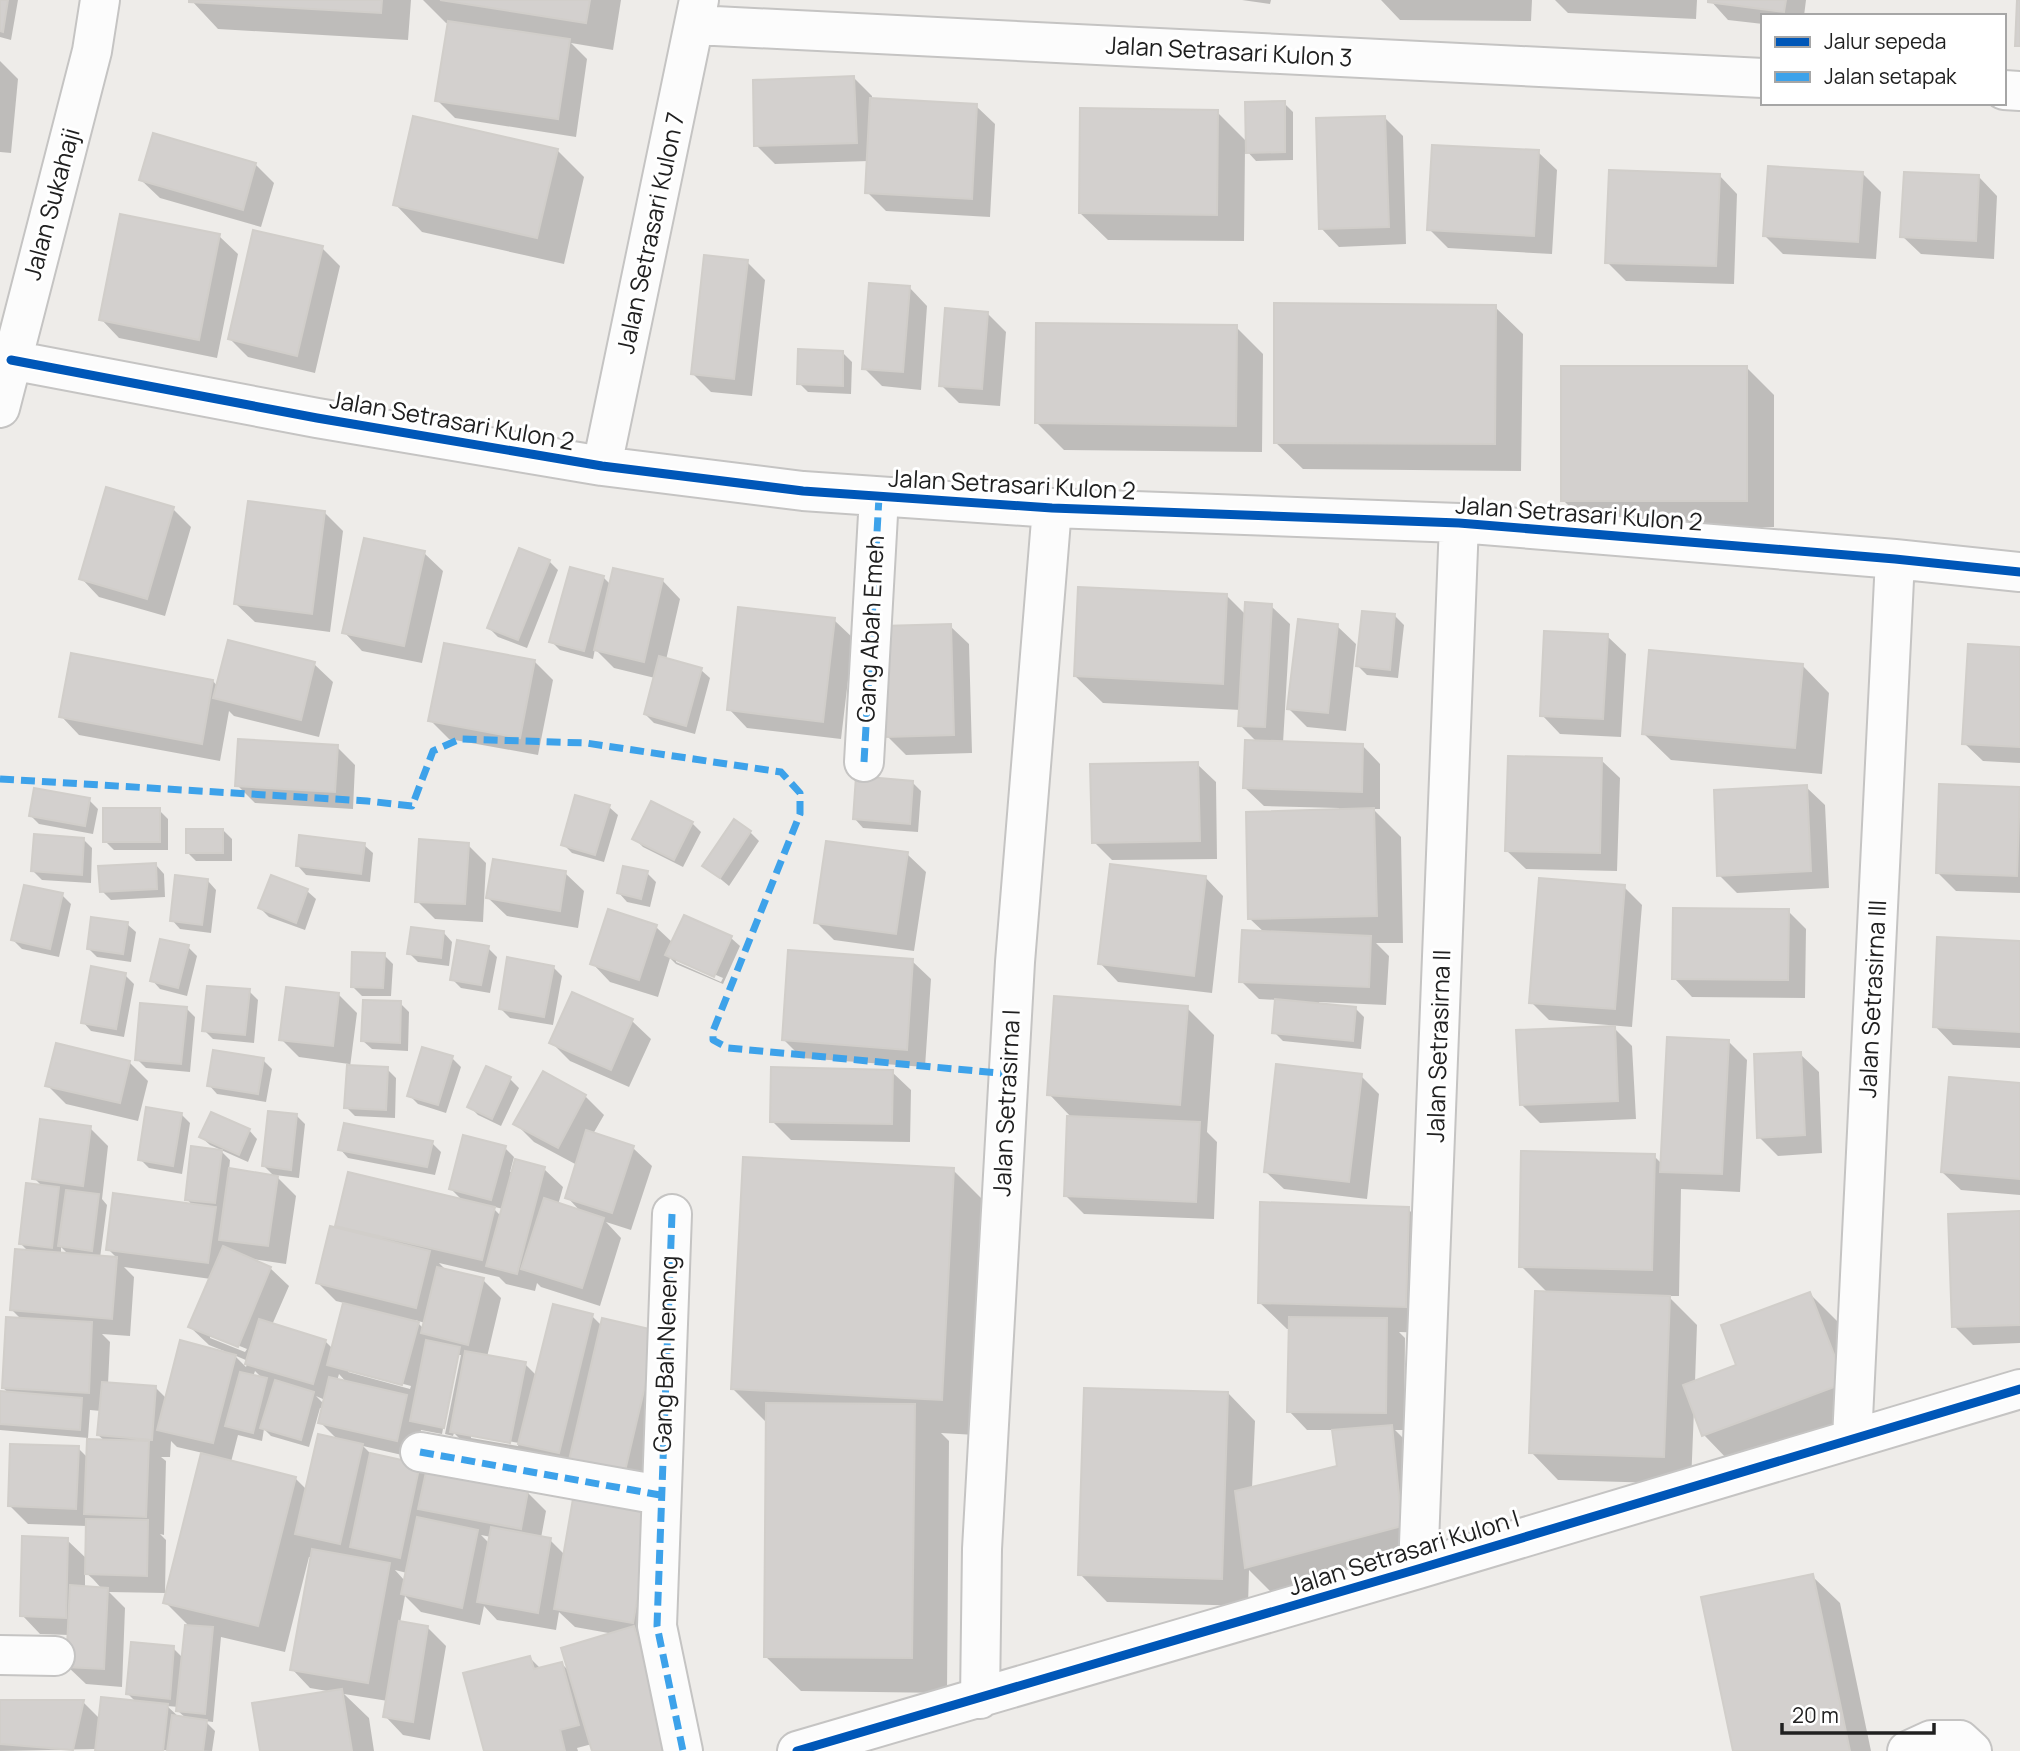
<svg xmlns="http://www.w3.org/2000/svg" width="2020" height="1751" font-family="Manrope,sans-serif">
<style>
.shadow{fill:#0003;fill-rule:evenodd}
.building{fill:#d3d0ce;stroke:#d1ceca;stroke-width:2}
.lines{fill:none;stroke-linecap:round;stroke-linejoin:round}
.minor-casing{stroke:#c5c4c3;stroke-width:42}
.minor{stroke:#fcfcfc;stroke-width:38}
.quiet{stroke:#3da2ea;stroke-width:7;stroke-dasharray:14 7;stroke-linecap:butt}
.cycleway-casing{stroke:#fff;stroke-width:13}
.cycleway{stroke:#0057b8;stroke-width:9}
.labels{text-anchor:middle;stroke-width:6;stroke-linejoin:round;paint-order:stroke}
.street-label{font-size:24px;fill:#202020;stroke:#fff}
</style>
<rect width="100%" height="100%" fill="#eeece9"/>
<!-- shadow -->
<path class="shadow" d="M0 0H18L11 40 0 37Z
M191 0H411L408 40 218 29Z
M423 0H621L613 50 571 43 587 59 576 137 455 118 437 100 449 24 446 23Z
M1242 0H1271L1270 4Z
M1381 0H1532L1531 21 1400 20Z
M1555 0H1697L1696 19 1568 13Z
M1710 0H1806L1804 16H1763V24L1728 20Z
M0 61 18 79 11 153 0 152Z
M854 78 872 96V100L976 106 995 124 990 217 886 211 867 192 869 161 775 164 756 145Z
M1284 103 1293 112V160L1256 161 1245 149 1244 241 1108 240 1080 213 1217 112 1247 142Z
M1385 118 1403 136 1406 244 1339 247 1321 228Z
M557 150 584 177 564 264 422 232 395 204Z
M1538 152 1557 170 1552 254 1448 248 1429 229Z
M255 164 274 183 261 227 160 198 141 180Z
M1863 174 1881 192 1876 259 1783 254 1764 235Z
M1719 175 1737 194 1734 284 1626 281 1607 262Z
M1979 177 1997 196 1994 259 1921 254 1902 236Z
M219 236 238 254 217 358 119 338 101 319Z
M322 248 340 266 315 373 248 357 230 339Z
M747 262 765 280 752 396 711 392 692 373Z
M909 287 927 306 921 390 882 386 864 368Z
M1495 307 1523 334 1521 471 1303 469 1275 442Z
M987 313 1006 332 1000 406 959 403 941 385Z
M1236 327 1263 354 1262 452 1064 450 1037 423Z
M843 353 852 362 851 394 808 392 799 383Z
M1747 368 1774 395V527H1590L1563 500Z
M173 509 191 527 165 616 99 597 81 578Z
M324 512 343 531 330 632 255 622 236 604Z
M424 553 443 571 422 663 362 651 344 632Z
M549 561 558 570 527 648 498 637 489 628Z
M603 577 611 585 662 580 680 599 666 660 701 670 710 678 695 734 654 723 645 714 655 678 614 668 595 649 593 659 560 650 551 641Z
M1227 596 1246 615 1271 606 1290 624 1283 743 1362 745 1380 764V809H1373L1401 837 1403 943H1376L1389 956 1386 1005 1319 1002V1005L1355 1008 1364 1017 1361 1049 1283 1041 1274 1032 1277 1000 1259 999 1241 981 1265 933 1250 919 1339 811V808L1264 806 1245 788 1257 742 1240 725 1241 710 1103 703 1075 676Z
M1395 616 1404 625 1398 678 1367 675 1358 666Z
M834 620 853 638 841 739 747 728 729 709Z
M950 626 969 644 972 753 906 755 887 736Z
M1337 626 1356 644 1346 731 1307 727 1289 709Z
M1607 636 1626 654 1621 737 1560 734 1542 715Z
M2020 649V763L1983 761 1964 743Z
M534 661 553 680 538 755 449 739 430 720Z
M314 664 333 682 319 737 234 716 229 711 220 761 79 735 61 716 213 681 218 687Z
M1802 665 1829 693 1822 774 1671 760 1643 733Z
M337 747 355 765 353 809 255 803 237 785Z
M1601 760 1620 778 1617 871 1526 869 1507 851Z
M1197 764 1216 782 1217 859 1112 860 1094 842Z
M912 782 921 791 918 832 863 828 855 819Z
M1941 786 2020 789V893L1956 891 1937 872Z
M1806 787 1825 805 1829 888 1737 893 1719 875Z
M89 800 98 809 93 834 39 824 30 815Z
M609 807 618 815 604 862 572 853 563 844Z
M159 810 168 819V850H114L105 841Z
M692 823 701 832 683 867 643 847 634 838Z
M223 830 232 839V861H196L187 852Z
M750 832 759 841 729 886 705 866Z
M83 839 92 848 91 883 42 880 33 871Z
M364 845 373 853 370 882 306 875 298 866Z
M468 845 486 863 483 922 435 919 417 901Z
M907 854 926 872 914 951 834 940 816 922Z
M156 865 164 874 165 897 111 900 102 891Z
M565 873 584 891 578 928 507 916 488 898Z
M647 873 656 882 650 907 627 902 619 893Z
M1205 877 1223 896 1212 993 1118 982 1100 963Z
M208 881 216 890 211 933 180 929 172 920Z
M1624 887 1642 905 1632 1027 1549 1020 1531 1002Z
M307 891 316 899 305 930 269 917 260 908Z
M62 895 71 904 59 957 22 949 13 940Z
M1788 911 1806 929 1805 998 1692 997 1674 978Z
M127 924 136 932 131 962 97 957 88 948Z
M656 927 673 943 731 938 740 946 723 984 676 964 670 958 658 997 610 982 592 963ZM676 958 723 978 721 982 676 962Z
M444 933 452 942 449 966 418 962 409 953Z
M2020 943V1048L1953 1045 1935 1026Z
M188 947 197 956 187 996 160 989 152 980Z
M488 948 497 957 490 993 461 988 452 979Z
M384 955 393 964 391 996H362L353 987Z
M912 961 931 979 925 1067 802 1058 784 1040Z
M553 967 562 976 553 1025 510 1018 501 1009Z
M125 975 134 984 124 1037 91 1031 83 1022Z
M249 991 258 1000 254 1043 213 1039 204 1030Z
M339 995 357 1013 350 1067 387 1069 396 1078 395 1118 355 1116 346 1107 349 1064 299 1057 281 1039Z
M573 995 632 1021 651 1039 629 1087 570 1061 552 1043Z
M400 1003 409 1012 408 1051 372 1049 363 1041Z
M186 1008 195 1017 190 1072 146 1068 137 1059Z
M1187 1008 1214 1035 1207 1132 1217 1142 1214 1219 1084 1214 1065 1195 1072 1118 1049 1094Z
M1614 1028 1632 1046 1636 1119 1540 1123 1521 1104Z
M1728 1041 1747 1060 1740 1192 1681 1189 1679 1296H1668L1697 1325 1695 1382 1739 1366 1810 1294 1837 1321 1871 1410 1731 1463 1704 1435 1694 1409 1691 1484 1558 1480 1531 1452 1548 1293 1521 1266 1654 1156 1662 1164Z
M1800 1054 1819 1072 1822 1153 1778 1156 1759 1137Z
M452 1058 461 1067 446 1113 418 1104 409 1095Z
M263 1060 272 1069 266 1102 217 1094 209 1085Z
M129 1062 148 1081 138 1121 66 1104 47 1085Z
M892 1072 911 1090 910 1142 791 1140 772 1121Z
M543 1073 585 1096 604 1115 593 1134 633 1148 652 1166 631 1230 606 1222 621 1238 600 1306 541 1287 537 1283 535 1291 506 1284 499 1277 439 1263 448 1272 483 1280 501 1298 487 1357 525 1364 537 1376 592 1316 602 1326 657 1333 643 1488 471 1450 454 1433 453 1436 445 1434 461 1355H457L442 1434 421 1430 415 1458 363 1446 372 1455 528 1493 546 1511 541 1538 550 1540 565 1555 653 1509 661 1656 594 1751 592 1744 577 1748 578 1751H486L530 1658 541 1669 562 1664 570 1672 614 1634 575 1627 559 1612 556 1630 497 1620 484 1606 480 1625 421 1612 405 1596 400 1623 428 1628 446 1646 430 1740 403 1735 385 1716 388 1701 344 1694 369 1718 374 1751H262L333 1692 310 1688 292 1669 312 1557H309L285 1652 221 1637 213 1722 205 1721 215 1731 212 1751 95 1749 0 1751V1701L83 1702 100 1719 136 1702 128 1694 173 1648 183 1658 187 1624 165 1602 203 1453 177 1447 171 1441 170 1457H161L166 1461 164 1535 160 1534 166 1540 165 1593 109 1592 125 1608 122 1687 86 1684 67 1666 69 1635 40 1634 22 1615 67 1540 87 1559V1526L28 1524 9 1505 78 1448 88 1458 105 1441 98 1435 101 1411 90 1410 88 1438 0 1430V1393L10 1394 3 1388 22 1320 12 1310 29 1252 20 1243 43 1187 34 1178 90 1128 108 1146 102 1199 107 1205 100 1258 118 1259 108 1249 193 1206 187 1199 221 1151 230 1160 229 1170 275 1177 264 1166 296 1115 305 1124 299 1178 275 1175 296 1196 286 1264 252 1259 270 1268 289 1286 272 1325 325 1341 333 1349 344 1303 336 1301 318 1283 336 1229 349 1174 463 1201 451 1189 505 1148 514 1157 510 1172 544 1169 563 1187 558 1205 582 1213 567 1197 577 1165 534 1142 515 1123ZM491 1206 503 1209 501 1216ZM61 1247 69 1255 61 1254ZM124 1267 211 1279 190 1327 209 1345 224 1351 223 1353 167 1399 156 1388 108 1384 110 1342 102 1334 130 1336 134 1277ZM415 1320 425 1323 424 1329ZM210 1334 247 1349 245 1352 210 1338ZM234 1355 248 1361 246 1367ZM348 1369 411 1386 410 1389 348 1372ZM255 1371 263 1379 253 1377ZM339 1374 348 1384 337 1381ZM316 1396 325 1400V1405ZM320 1408 324 1409 320 1422 338 1440 307 1490 295 1478 231 1462 238 1435 262 1441 264 1429 271 1436 309 1447ZM471 1434 519 1443 518 1446 471 1438ZM481 1535 491 1537 490 1544ZM395 1570 407 1573 405 1581ZM85 1572 93 1579 102 1589 85 1588ZM167 1706 179 1707 178 1711 187 1719 180 1718Z
M1361 1076 1379 1094 1367 1199 1284 1189 1265 1171Z
M510 1079 519 1088 501 1126 478 1115 469 1106Z
M2020 1085V1195L1961 1190 1942 1172Z
M181 1114 190 1123 182 1174 149 1168 140 1159Z
M249 1130 257 1139 248 1162 210 1145 201 1137Z
M432 1143 441 1152 435 1175 348 1158 340 1149Z
M953 1170 988 1205 976 1435 941 1433 949 1441 947 1693 801 1691 765 1656 768 1424 733 1389Z
M1408 1209 1435 1236 1433 1333 1399 1332 1405 1338 1404 1430H1395L1419 1454 1429 1553 1274 1595 1249 1570 1248 1606 1107 1602 1080 1574 1228 1393 1255 1421 1252 1488 1339 1467 1334 1430H1307L1289 1411 1290 1329H1287L1259 1302Z
M2020 1213V1343L1973 1345 1954 1326Z
M1812 1576 1840 1603 1871 1751H1735Z"/>
<!-- building -->
<path class="building" d="M0 0H8L3 32 0 31Z
M189 0H382L381 13 189 2Z
M440 0H590L586 23Z
M1708 0H1786L1784 12 1708 2Z
M2017 0H2020V46H2015Z
M448 21 570 39 558 119 435 101Z
M854 76 857 143 754 146 753 80Z
M870 98 977 104 972 199 865 193Z
M1285 101V152L1246 153 1245 102Z
M1080 108 1218 110 1217 215 1079 213Z
M413 116 558 149 537 238 393 205Z
M1385 116 1389 227 1319 229 1316 118Z
M153 133 256 163 243 210 139 180Z
M1432 145 1539 150 1534 236 1427 230Z
M1768 166 1863 172 1858 242 1763 236Z
M1609 170 1720 174 1716 266 1605 263Z
M1904 172 1979 175 1976 241 1900 237Z
M120 214 220 234 199 340 99 320Z
M253 230 323 246 297 356 228 339Z
M704 255 748 260 734 379 691 374Z
M869 283 910 286 903 372 862 369Z
M1274 303 1496 305 1495 444 1274 443Z
M945 308 988 312 982 389 939 386Z
M1036 323 1237 325 1236 426 1035 423Z
M798 349 843 351V386L797 384Z
M1561 366H1747V501H1561Z
M106 487 174 507 147 599 79 579Z
M248 501 325 511 312 614 234 604Z
M364 538 425 551 404 646 342 633Z
M519 548 550 560 518 640 487 628Z
M570 567 604 576 584 651 549 642Z
M613 568 663 579 644 662 594 650Z
M1078 587 1227 594 1223 684 1074 676Z
M1245 602 1272 604 1265 727 1238 726Z
M738 607 835 618 823 722 727 710Z
M1362 611 1395 614 1390 670 1356 666Z
M1298 619 1338 624 1328 713 1287 709Z
M951 624 954 735 885 737 882 626Z
M1544 631 1608 634 1603 719 1540 716Z
M228 640 315 662 301 720 213 698Z
M444 643 535 660 520 738 428 721Z
M1968 644 2020 647V747L1962 744Z
M1649 650 1803 664 1795 748 1642 734Z
M71 653 213 680 202 744 59 717Z
M659 656 702 668 686 726 644 714Z
M238 739 338 745 335 792 235 786Z
M1245 740 1363 744 1362 792 1243 788Z
M1508 756 1602 758 1600 853 1505 851Z
M1198 762 1200 841 1092 843 1090 764Z
M856 776 913 781 910 824 853 819Z
M1939 784 2020 787 2017 876 1936 873Z
M1807 785 1811 871 1717 876 1714 790Z
M34 788 90 798 85 826 29 816Z
M575 795 610 805 595 855 561 845Z
M651 801 693 822 674 860 632 839Z
M103 808H160V842H103Z
M1374 808 1377 916 1248 919 1246 812Z
M734 819 751 831 720 878 702 866Z
M186 829H223V853H186Z
M34 834 84 838 82 875 31 871Z
M299 835 365 843 361 874 296 866Z
M419 839 469 843 465 904 415 902Z
M826 841 908 852 896 934 814 923Z
M493 859 566 871 560 911 486 898Z
M156 863 157 889 100 892 98 866Z
M1110 864 1206 876 1194 976 1098 964Z
M623 866 648 871 641 899 617 893Z
M175 875 208 879 202 925 170 921Z
M271 875 308 889 296 923 258 908Z
M1539 878 1625 885 1615 1009 1529 1003Z
M24 885 63 893 50 949 11 940Z
M1673 908 1789 909 1788 980 1672 979Z
M608 909 657 925 639 980 590 964Z
M684 915 732 936 714 977 665 955Z
M91 917 128 922 123 954 87 949Z
M411 927 444 931 441 958 407 954Z
M1242 930 1371 936 1369 987 1239 982Z
M1937 937 2020 941V1032L1933 1027Z
M160 939 189 945 178 988 150 981Z
M457 940 489 946 481 985 450 980Z
M788 950 913 959 907 1050 782 1040Z
M352 952 385 953 383 988 351 987Z
M507 957 554 966 544 1017 499 1009Z
M91 966 126 973 116 1029 81 1023Z
M207 986 250 989 245 1035 202 1031Z
M286 987 339 993 333 1046 279 1040Z
M572 992 633 1019 611 1070 549 1043Z
M1054 996 1188 1006 1180 1105 1047 1095Z
M1275 999 1356 1007 1353 1041 1272 1033Z
M363 1000 401 1001 400 1043 361 1041Z
M140 1003 187 1007 181 1064 135 1060Z
M1615 1026 1618 1101 1520 1105 1516 1030Z
M1667 1037 1729 1040 1722 1174 1660 1172Z
M56 1043 130 1061 120 1103 45 1086Z
M422 1047 453 1056 438 1105 407 1096Z
M213 1050 264 1058 258 1094 207 1086Z
M1801 1052 1805 1135 1757 1138 1754 1054Z
M1276 1064 1362 1074 1349 1182 1264 1172Z
M347 1065 388 1067 386 1110 344 1108Z
M486 1066 511 1077 492 1119 467 1107Z
M771 1067 893 1070 892 1124 770 1122Z
M543 1071 586 1095 558 1148 513 1124Z
M1949 1077 2020 1083V1179L1941 1172Z
M146 1107 182 1113 173 1166 138 1160Z
M268 1111 297 1114 291 1170 262 1166Z
M211 1112 250 1129 239 1155 199 1137Z
M1067 1116 1200 1122 1196 1202 1064 1196Z
M40 1119 91 1126 83 1186 32 1179Z
M344 1123 433 1141 427 1167 338 1150Z
M586 1130 634 1146 612 1213 565 1198Z
M463 1135 506 1146 491 1200 449 1189Z
M191 1146 222 1150 215 1203 185 1200Z
M1521 1151 1655 1154 1652 1270 1519 1267Z
M743 1157 954 1168 942 1400 731 1389Z
M515 1159 545 1167 517 1274 486 1266Z
M229 1168 278 1176 268 1246 219 1240Z
M348 1172 495 1207 482 1260 335 1226Z
M26 1183 59 1187 52 1248 19 1244Z
M66 1190 99 1194 92 1251 58 1246Z
M113 1193 216 1207 208 1263 106 1250Z
M544 1198 604 1218 582 1288 521 1269Z
M1260 1202 1409 1207 1406 1307 1258 1303Z
M2020 1211V1325L1952 1327 1948 1214Z
M330 1226 430 1251 416 1308 316 1283Z
M223 1246 271 1267 238 1347 188 1327Z
M15 1249 117 1257 112 1319 10 1310Z
M437 1267 484 1278 468 1345 421 1333Z
M1535 1291 1670 1296 1664 1457 1529 1453Z
M1810 1292 1845 1383 1702 1436 1683 1385 1736 1365 1721 1325Z
M343 1303 419 1322 402 1385 327 1365Z
M553 1304 593 1314 559 1453 518 1444Z
M6 1317 92 1322 89 1393 2 1388Z
M1289 1317 1387 1318 1386 1413 1287 1412Z
M602 1318 658 1331 625 1471 569 1460Z
M259 1319 326 1340 313 1384 245 1364Z
M180 1340 236 1355 213 1443 157 1430Z
M426 1340 460 1347 444 1428 410 1421Z
M465 1351 526 1362 510 1443 450 1432Z
M240 1372 267 1378 253 1433 225 1426Z
M329 1377 407 1395 397 1441 318 1423Z
M275 1380 314 1392 301 1440 260 1428Z
M102 1382 156 1386 152 1440 97 1435Z
M1084 1388 1228 1392 1222 1579 1078 1575Z
M0 1391 82 1398 80 1430 0 1424Z
M766 1403 915 1404 912 1658 764 1657Z
M1392 1425 1402 1526 1245 1568 1235 1491 1337 1466 1332 1430Z
M318 1434 363 1444 340 1544 295 1534Z
M87 1439 149 1441 146 1517 84 1514Z
M10 1444 79 1446 76 1509 8 1506Z
M201 1453 296 1477 258 1626 163 1603Z
M370 1453 420 1464 400 1558 350 1547Z
M426 1472 528 1491 521 1529 418 1509Z
M574 1493 654 1507 633 1623 554 1609Z
M417 1517 478 1530 462 1608 401 1594Z
M86 1519 148 1520 147 1576 85 1574Z
M491 1527 551 1538 538 1613 477 1602Z
M22 1536 68 1538 66 1618 20 1616Z
M312 1549 390 1563 368 1683 290 1670Z
M1813 1574 1850 1751H1733L1701 1597Z
M70 1585 108 1588 104 1669 66 1667Z
M399 1621 428 1626 413 1722 383 1717Z
M185 1625 213 1627 205 1714 176 1711Z
M634 1626 672 1751H592L561 1648Z
M131 1642 174 1646 170 1699 126 1694Z
M530 1656 534 1669 562 1662 579 1725 560 1730 565 1751H484L463 1673Z
M342 1689 352 1751H260L252 1703Z
M101 1697 168 1704 163 1751H95Z
M0 1700H84L73 1750 0 1744Z
M172 1715 207 1720 203 1751H167Z"/>
<g class="lines">
<defs>
<path id="minor" d="M695 25 1763 78
M2004 90 2020 91
M11 360 317 418 602 466 803 491 1052 508 1459 523 1895 559 2020 572
M0 408 92 51 100 0
M602 466 699 0
M864 762 879 497
M672 1214 657 1626 683 1751
M1852 1439 1895 559
M420 1452 660 1495
M1418 1569 1459 523
M0 1655 55 1656
M980 1699 982 1549 1015 962 1052 508
M797 1751 1418 1569 2020 1389
M1907 1751 1931 1740H1960L1972 1751"/>
</defs>
<!-- minor casing -->
<use href="#minor" class="minor-casing"/>
<!-- minor -->
<use href="#minor" class="minor"/>
<!-- quiet -->
<path class="quiet" d="M864 762 879 497
M0 779 367 801 412 806 433 751 460 739 586 743 781 772 800 793V814L713 1031V1040L728 1048 1009 1074
M672 1214 657 1626 683 1751
M420 1452 660 1495"/>
<defs>
<path id="cycleway" d="M11 360 317 418 602 466 803 491 1052 508 1459 523 1895 559 2020 572
M797 1751 1418 1569 2020 1389"/>
</defs>
<!-- cycleway casing -->
<use href="#cycleway" class="cycleway-casing"/>
<!-- cycleway -->
<use href="#cycleway" class="cycleway"/>
</g>
<g class="labels">
<!-- street labels -->
<g class="street-label">
<text transform="translate(1229 52) rotate(3)" y="8">Jalan Setrasari Kulon 3</text>
<text transform="translate(52 204) rotate(-75)" y="8">Jalan Sukahaji</text>
<text transform="translate(651 233) rotate(-78)" y="8">Jalan Setrasari Kulon 7</text>
<text transform="translate(452 421) rotate(10)" y="8">Jalan Setrasari Kulon 2</text>
<text transform="translate(1012 485) rotate(3)" y="8">Jalan Setrasari Kulon 2</text>
<text transform="translate(1579 514) rotate(4)" y="8">Jalan Setrasari Kulon 2</text>
<text transform="translate(871 629) rotate(-87)" y="8">Gang Abah Emeh</text>
<text transform="translate(1873 999) rotate(-87)" y="8">Jalan Setrasirna III</text>
<text transform="translate(1439 1046) rotate(-88)" y="8">Jalan Setrasirna II</text>
<text transform="translate(1007 1103) rotate(-87)" y="8">Jalan Setrasirna I</text>
<text transform="translate(666 1354) rotate(-88)" y="8">Gang Bah Neneng</text>
<text transform="translate(1404 1553) rotate(-17)" y="8">Jalan Setrasari Kulon I</text>
</g>
</g>
<!-- legend -->
<rect x="1761" y="14" width="245" height="91" fill="#ffffff" stroke="#a6a6a6" stroke-width="2"/>
<rect x="1775" y="37" width="35" height="10" fill="#0057b8" stroke="#a6a6a6" stroke-width="2"/>
<text x="1824" y="49" font-size="21" fill="#202020">Jalur sepeda</text>
<rect x="1775" y="72" width="35" height="10" fill="#3da2ea" stroke="#a6a6a6" stroke-width="2"/>
<text x="1824" y="84" font-size="21" fill="#202020">Jalan setapak</text>
<!-- scale -->
<path d="M1782 1723v10h152v-10" fill="none" stroke="#202020" stroke-width="3.5"/>
<text x="1792" y="1723" font-size="21" fill="#202020" stroke="#ffffff" stroke-width="5" paint-order="stroke">20 m</text>
</svg>
